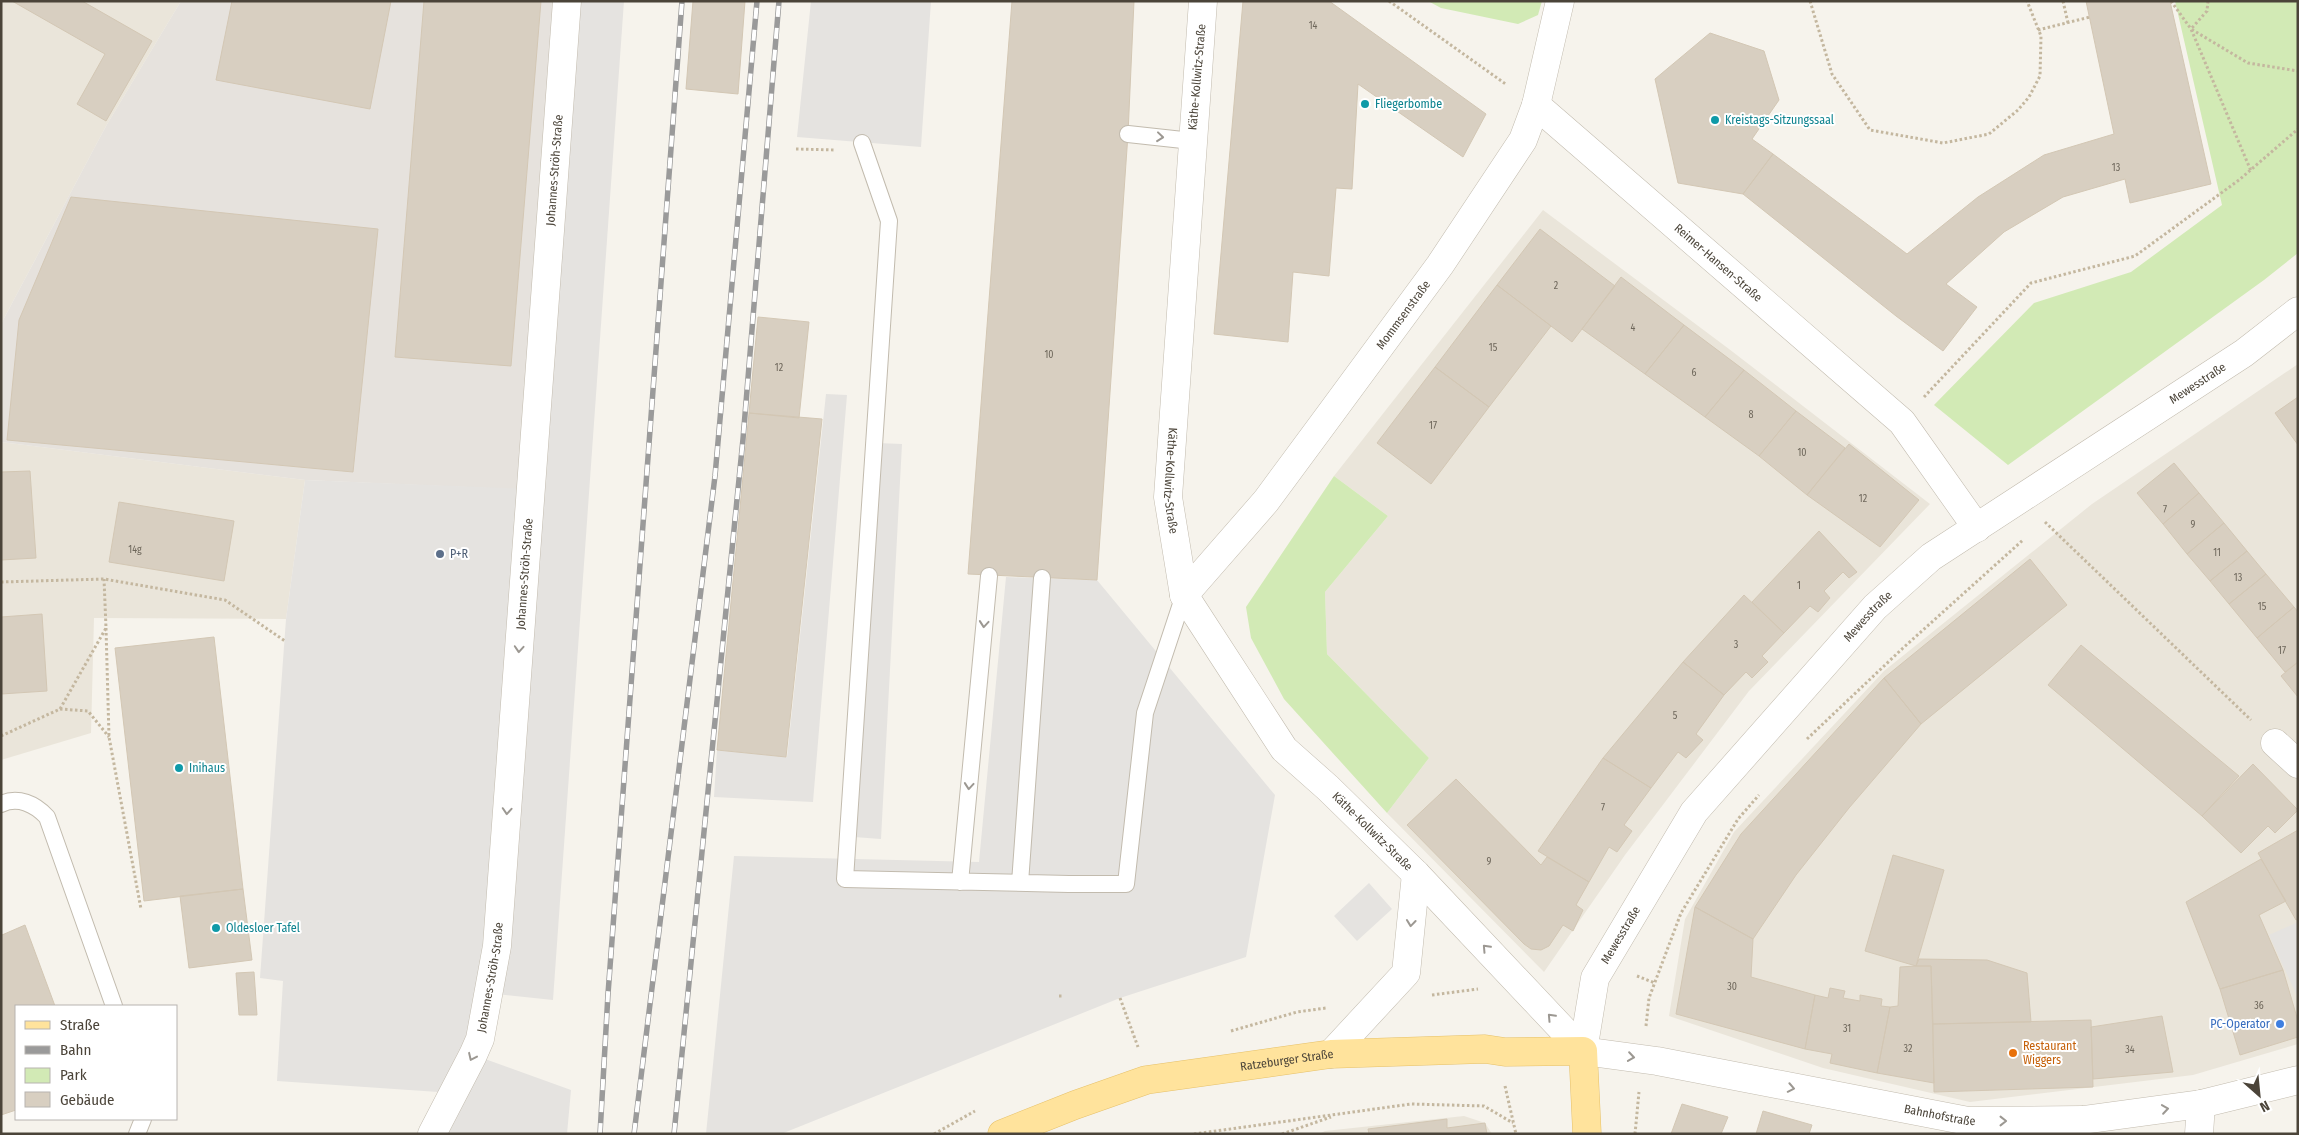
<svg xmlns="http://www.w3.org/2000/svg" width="2299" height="1135" font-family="'Fira Sans Condensed',sans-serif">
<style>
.residential{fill:#eae5da}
.industrial{fill:#e6e2dd}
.green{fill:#d2eab5}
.parking{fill:#e5e3e0}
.building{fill:#d8cfc1;stroke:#d3c7b4}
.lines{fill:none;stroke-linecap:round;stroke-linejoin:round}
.service-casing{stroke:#c2bbae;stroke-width:18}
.minor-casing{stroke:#c2bbae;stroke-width:29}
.tertiary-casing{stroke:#c2bbae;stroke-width:29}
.primary-casing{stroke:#e6c16a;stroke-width:29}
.path{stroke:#c4b79f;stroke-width:3;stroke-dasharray:2.5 2.5;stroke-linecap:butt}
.service{stroke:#fff;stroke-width:16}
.minor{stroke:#fff;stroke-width:28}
.tertiary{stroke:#fff;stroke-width:28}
.primary{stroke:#ffe39c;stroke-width:28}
.rail-casing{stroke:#9a9a9a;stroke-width:5.5}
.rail{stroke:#fff;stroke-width:4;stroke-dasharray:11;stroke-linecap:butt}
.oneway{stroke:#9c9892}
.culture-dot{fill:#0f9aa8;stroke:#fff;stroke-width:2}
.service-dot{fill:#5c6f8a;stroke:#fff;stroke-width:2}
.shop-dot{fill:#3f7fe0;stroke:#fff;stroke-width:2}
.food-dot{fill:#e8710a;stroke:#fff;stroke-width:2}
.labels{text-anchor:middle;stroke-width:4;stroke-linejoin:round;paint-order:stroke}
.number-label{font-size:10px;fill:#6e675b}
.street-label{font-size:12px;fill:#4b4439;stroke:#fff}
.culture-label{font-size:12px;fill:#0d838f;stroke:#fff;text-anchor:start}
.service-label{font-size:12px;fill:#4e5e75;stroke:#fff;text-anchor:start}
.shop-label{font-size:12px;fill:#366cbe;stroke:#fff;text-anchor:end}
.food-label{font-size:12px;fill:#c56008;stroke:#fff;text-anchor:start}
</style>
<rect width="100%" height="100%" fill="#f6f3ec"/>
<!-- residential -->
<path class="residential" d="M1 1H181L106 126 1 324Z
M1543 210 1729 349 1930 504 1749 691 1625 855 1544 972 1387 813 1429 758 1327 654 1325 592 1388 516 1334 476Z
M2298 364V1044L2193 1075 1970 1102 1823 1068 1669 1016 1685 919 1734 832 1884 671 2092 504Z
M1 442 305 480 286 619 94 618 91 733 1 760Z
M1464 1116 1485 1123 1492 1134H1319L1325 1131Z"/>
<!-- industrial -->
<path class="industrial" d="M181 1H567L531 490 305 480 1 442V324L106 126Z"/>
<!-- green -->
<path class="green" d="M1428 1H1542L1538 15 1518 24 1441 8Z
M2175 1H2298V253L2264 280 2008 465 1934 405 2034 303 2131 272 2222 205Z
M1334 476 1388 516 1325 592 1327 654 1429 758 1387 813 1284 699 1251 638 1246 607Z"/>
<!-- parking -->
<path class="parking" d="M567 1H624L553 1000 487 993 474 1055 571 1090 567 1134H432L453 1093 277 1081 283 981 260 978 286 619 305 480 531 489Z
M811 1H931L921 147 797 137Z
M826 394 847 395 813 802 714 797 717 750 787 757Z
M877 443 902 444 881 839 854 837Z
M1006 577 1097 580 1275 795 1246 957 1120 998 781 1134H706L734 856 979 862Z
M1369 883 1392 909 1357 941 1334 916Z
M2298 922V998L2269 935Z"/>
<!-- building -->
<path class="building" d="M12 1H82L152 41 106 121 77 104 105 54Z
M232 1H391L370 109 216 80Z
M424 1H541L511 366 395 357Z
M693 1H745L738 94 686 89Z
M1012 1H1134L1128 134 1097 580 968 574Z
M1243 1H1329L1486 114 1463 157 1358 84 1352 189 1336 188 1329 276 1293 272 1288 342 1214 334Z
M2086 1H2170L2211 184 2130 203 2125 179 2063 197 2004 232 1946 284 1977 307 1943 351 1896 316 1743 194 1773 154 1907 254 1978 197 2044 155 2114 134Z
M1710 33 1764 51 1779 100 1752 139 1773 154 1743 194 1678 183 1655 79Z
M71 197 378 229 353 472 7 440 19 320Z
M1540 229 1615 286 1572 342 1497 285Z
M1621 277 1684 325 1645 374 1582 329Z
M1497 285 1551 326 1489 407 1435 367Z
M758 317 809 322 799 418 749 413Z
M1684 325 1744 370 1705 417 1645 374Z
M1435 367 1489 407 1431 484 1377 443Z
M1744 370 1796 411 1759 456 1705 417Z
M2298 397V445L2275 413Z
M1796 411 1845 448 1807 495 1759 456Z
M749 413 822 419 786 757 717 750Z
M1849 444 1919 500 1880 547 1807 495Z
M2174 463 2199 493 2163 524 2137 493Z
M30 471 36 558 1 560V472Z
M2199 493 2224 523 2187 554 2163 524Z
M119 502 234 521 224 581 109 562Z
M2224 523 2247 551 2210 581 2187 554Z
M1819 531 1857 572 1849 578 1843 572 1824 591 1830 598 1818 612 1810 606 1784 633 1752 602Z
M2247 551 2266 574 2229 604 2210 581Z
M2030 559 2067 605 1921 724 1884 678Z
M2266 574 2294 607 2257 638 2229 604Z
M1744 595 1784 633 1762 656 1768 662 1752 678 1746 672 1724 695 1683 662Z
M2294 607 2298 612V662L2285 672 2257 638Z
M42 614 47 691 1 694V617Z
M214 637 243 889 144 901 115 648Z
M2081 645 2239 776 2202 816 2048 685Z
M1683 662 1724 695 1696 734 1703 740 1686 758 1678 752 1651 788 1603 758Z
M2298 662V697L2281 676Z
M1884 678 1921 724 1849 808 1796 875 1753 939 1695 907 1741 834Z
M1603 758 1651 788 1624 825 1632 831 1617 852 1609 847 1589 882 1538 851Z
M2253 764 2298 810 2275 833 2268 826 2241 853 2202 816Z
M1456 779 1541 865 1547 857 1589 882 1576 905 1583 910 1573 931 1563 925 1549 946 1541 950 1531 949 1524 944 1407 825Z
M2298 830V919L2296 920 2258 853Z
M1893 855 1944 870 1916 966 1865 951Z
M2261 859 2286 901 2259 915 2283 970 2220 989 2186 902Z
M243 889 252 960 189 968 180 896Z
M1695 907 1753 939 1751 977 1815 995 1805 1049 1676 1014Z
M25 925 55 1006H16V1110L1 1115V933L2 935Z
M1919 959 1987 960 2027 973 2031 1022 1933 1024 1931 966H1916Z
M1916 966H1931L1934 1083 1877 1073 1890 1007 1898 1006 1900 967Z
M2283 970 2298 1021V1037L2240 1055 2220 989Z
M254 972 257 1015H239L236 973Z
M1830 988 1845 991 1843 998 1860 1001V995L1882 999 1881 1006 1890 1007 1877 1073 1830 1063 1832 1054 1805 1049 1815 995 1828 998Z
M2162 1016 2173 1072 2093 1079 2091 1027Z
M2091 1020 2093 1087 1934 1092 1933 1024Z
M1682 1104 1728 1117 1721 1134H1671Z
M1763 1111 1812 1125 1809 1134H1756Z
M1447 1119V1128L1485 1123 1487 1134H1369L1368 1129Z"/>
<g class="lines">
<defs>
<path id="service" d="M1128 134 1192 141
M862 143 889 221 845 879 1069 884H1126L1145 713 1184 595
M1 804C18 796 35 804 47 817L114 1006
M960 882 989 576
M1020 883 1042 578
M137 1134 143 1119"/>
<g id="minor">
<path id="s1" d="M1203 1 1168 497 1184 595 1284 749 1328 788 1416 874 1583 1051 1657 1061 1968 1121 2083 1120 2201 1104 2298 1080"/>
<path id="s2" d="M1536 105 1902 422 1977 528"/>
<path id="s3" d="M1184 595 1266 501 1331 413 1440 265 1523 140 1536 105 1560 1"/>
<path d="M2275 743 2298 764"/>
<path d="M1331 1054 1406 973 1416 874"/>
<path id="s4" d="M432 1134 473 1055 480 1039 497 946 567 1"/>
<path d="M2199 1134 2201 1104"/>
</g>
<g id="tertiary">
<path id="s5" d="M1583 1051 1595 978 1694 812 1875 607 1931 557 2244 353 2298 311"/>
</g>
<g id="primary">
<path id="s6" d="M1002 1134 1075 1105 1146 1080 1331 1054 1485 1049 1505 1052 1583 1051 1587 1134"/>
</g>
</defs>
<!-- service casing -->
<use href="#service" class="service-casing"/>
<!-- minor casing -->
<use href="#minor" class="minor-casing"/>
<!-- tertiary casing -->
<use href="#tertiary" class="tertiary-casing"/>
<!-- primary casing -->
<use href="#primary" class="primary-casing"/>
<!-- path -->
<path class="path" d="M1389 1 1507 85
M1810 1 1832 74 1870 130 1943 143 1989 134 2018 110 2029 97 2040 76 2041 36 2027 1
M2063 1 2068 23
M2171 1 2191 29 2251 171
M2208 1 2207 11 2191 29 2248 63 2298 71
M2038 30 2090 17
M796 149 836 150
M1924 397 2031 283 2135 256 2239 180 2298 129
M2045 522 2251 720
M1 582 104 579 225 600 285 641
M106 628 109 737 141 909
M60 709 88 711 109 737
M1 736 60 709 106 628 104 579
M1807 739 1903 648 2023 540
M1637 976 1655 983
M1432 995 1478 989
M1059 996H1064
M1120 998 1138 1047
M1646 1026 1649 998 1681 913 1738 819 1759 795
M1231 1031 1297 1012 1326 1008
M1505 1086 1516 1134
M934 1134 975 1111
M1194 1134 1411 1104 1484 1106 1513 1123
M1282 1134 1331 1117
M1635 1134 1639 1092"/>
<!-- service -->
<use href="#service" class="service"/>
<!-- minor -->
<use href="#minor" class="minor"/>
<!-- tertiary -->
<use href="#tertiary" class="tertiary"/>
<!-- primary -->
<use href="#primary" class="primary"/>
<defs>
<path id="rail" d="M600 1134 608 994 682 1
M634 1134 715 476 757 1
M674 1134 743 439 779 1"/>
</defs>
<!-- rail casing -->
<use href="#rail" class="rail-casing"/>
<!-- rail -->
<use href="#rail" class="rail"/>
</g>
<!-- one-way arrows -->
<defs><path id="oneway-chevron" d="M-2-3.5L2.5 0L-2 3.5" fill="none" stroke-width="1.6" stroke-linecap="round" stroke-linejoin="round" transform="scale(1.25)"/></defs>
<g class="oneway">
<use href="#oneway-chevron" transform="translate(1160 137) rotate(6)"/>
<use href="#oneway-chevron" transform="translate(984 624) rotate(95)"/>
<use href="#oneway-chevron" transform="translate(519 649) rotate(94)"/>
<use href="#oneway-chevron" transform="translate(969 786) rotate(95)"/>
<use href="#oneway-chevron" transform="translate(507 811) rotate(94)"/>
<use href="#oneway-chevron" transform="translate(1411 923) rotate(96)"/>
<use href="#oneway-chevron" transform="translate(1486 948) rotate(-133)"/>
<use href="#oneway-chevron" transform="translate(1551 1017) rotate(-133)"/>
<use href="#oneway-chevron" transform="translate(472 1057) rotate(115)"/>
<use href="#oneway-chevron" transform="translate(1631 1057) rotate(8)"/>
<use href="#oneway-chevron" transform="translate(1791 1088) rotate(11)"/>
<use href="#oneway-chevron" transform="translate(2165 1109) rotate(-8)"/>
<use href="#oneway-chevron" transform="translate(2003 1121)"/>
</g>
<!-- markers -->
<g class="culture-dot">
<circle cx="1365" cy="104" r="5"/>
<circle cx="1715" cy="120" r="5"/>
<circle cx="179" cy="768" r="5"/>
<circle cx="216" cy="928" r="5"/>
</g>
<circle class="service-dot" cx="440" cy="554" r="5"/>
<circle class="shop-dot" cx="2280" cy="1024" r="5"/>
<circle class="food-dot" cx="2013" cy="1053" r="5"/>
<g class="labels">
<!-- number labels -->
<g class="number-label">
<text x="1313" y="29">14</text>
<text x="2116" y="171">13</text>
<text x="1556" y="289">2</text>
<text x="1633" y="331">4</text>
<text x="1493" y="351">15</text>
<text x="1049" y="358">10</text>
<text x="779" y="371">12</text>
<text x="1694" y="376">6</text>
<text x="1751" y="418">8</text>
<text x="1433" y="429">17</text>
<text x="1802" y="456">10</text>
<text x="1863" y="502">12</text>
<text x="2165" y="513">7</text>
<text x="2193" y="528">9</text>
<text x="135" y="553">14g</text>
<text x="2217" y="556">11</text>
<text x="2238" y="581">13</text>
<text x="1799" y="589">1</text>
<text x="2262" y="610">15</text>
<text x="1736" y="648">3</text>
<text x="2282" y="654">17</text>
<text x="1675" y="719">5</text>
<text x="1603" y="811">7</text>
<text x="1489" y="865">9</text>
<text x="1732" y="990">30</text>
<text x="2259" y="1009">36</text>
<text x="1847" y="1032">31</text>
<text x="1908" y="1052">32</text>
<text x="2130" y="1053">34</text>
</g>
<!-- street labels -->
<g class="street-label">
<text transform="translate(1197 77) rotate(-85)" y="4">Käthe-Kollwitz-Straße</text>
<text dy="4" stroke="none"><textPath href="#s4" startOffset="979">Johannes-Ströh-Straße</textPath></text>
<text dy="4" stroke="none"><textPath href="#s2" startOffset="241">Reimer-Hansen-Straße</textPath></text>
<text dy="4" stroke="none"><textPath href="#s3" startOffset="356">Mommsenstraße</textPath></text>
<text dy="4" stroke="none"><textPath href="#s5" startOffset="934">Mewesstraße</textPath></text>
<text dy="4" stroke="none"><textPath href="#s1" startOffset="481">Käthe-Kollwitz-Straße</textPath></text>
<text dy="4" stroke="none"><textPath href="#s4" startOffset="574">Johannes-Ströh-Straße</textPath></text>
<text dy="4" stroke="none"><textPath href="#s5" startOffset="529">Mewesstraße</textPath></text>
<text dy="4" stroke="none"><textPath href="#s1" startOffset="901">Käthe-Kollwitz-Straße</textPath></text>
<text dy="4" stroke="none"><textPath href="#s5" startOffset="124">Mewesstraße</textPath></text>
<text dy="4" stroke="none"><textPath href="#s4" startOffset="169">Johannes-Ströh-Straße</textPath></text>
<text dy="4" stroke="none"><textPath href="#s6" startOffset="296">Ratzeburger Straße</textPath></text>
<text dy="4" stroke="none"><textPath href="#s1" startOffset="1568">Bahnhofstraße</textPath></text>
</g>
<!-- culture labels -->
<g class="culture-label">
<text x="1375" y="108">Fliegerbombe</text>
<text x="1725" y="124">Kreistags-Sitzungssaal</text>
<text x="189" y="772">Inihaus</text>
<text x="226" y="932">Oldesloer Tafel</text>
</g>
<!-- service labels -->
<g class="service-label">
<text x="450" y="558">P+R</text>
</g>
<!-- shop labels -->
<g class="shop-label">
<text x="2270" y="1028">PC-Operator</text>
</g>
<!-- food labels -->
<g class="food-label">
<text x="2023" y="1050">Restaurant<tspan x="2023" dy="14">Wiggers</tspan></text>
</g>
</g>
<!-- border -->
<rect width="2299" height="1135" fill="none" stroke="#4b4439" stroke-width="5"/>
<!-- legend -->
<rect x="15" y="1005" width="162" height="115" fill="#ffffff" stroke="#b7b4b0"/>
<rect x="25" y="1021" width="25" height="8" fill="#ffe39c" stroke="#b7b4b0"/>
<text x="60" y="1030" font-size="15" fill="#4b4439">Straße</text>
<rect x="25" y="1046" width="25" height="8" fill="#9a9a9a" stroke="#b7b4b0"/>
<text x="60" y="1055" font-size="15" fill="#4b4439">Bahn</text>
<rect x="25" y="1068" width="25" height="15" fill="#d2eab5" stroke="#b7b4b0"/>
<text x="60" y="1080" font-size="15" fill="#4b4439">Park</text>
<rect x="25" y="1092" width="25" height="15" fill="#d8cfc1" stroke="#b7b4b0"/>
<text x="60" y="1105" font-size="15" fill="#4b4439">Gebäude</text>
<!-- north arrow -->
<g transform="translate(2259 1095) rotate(153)" stroke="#ffffff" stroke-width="4" paint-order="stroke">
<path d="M0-4L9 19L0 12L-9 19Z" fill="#4b4439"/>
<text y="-8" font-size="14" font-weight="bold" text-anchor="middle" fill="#4b4439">N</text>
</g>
</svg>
